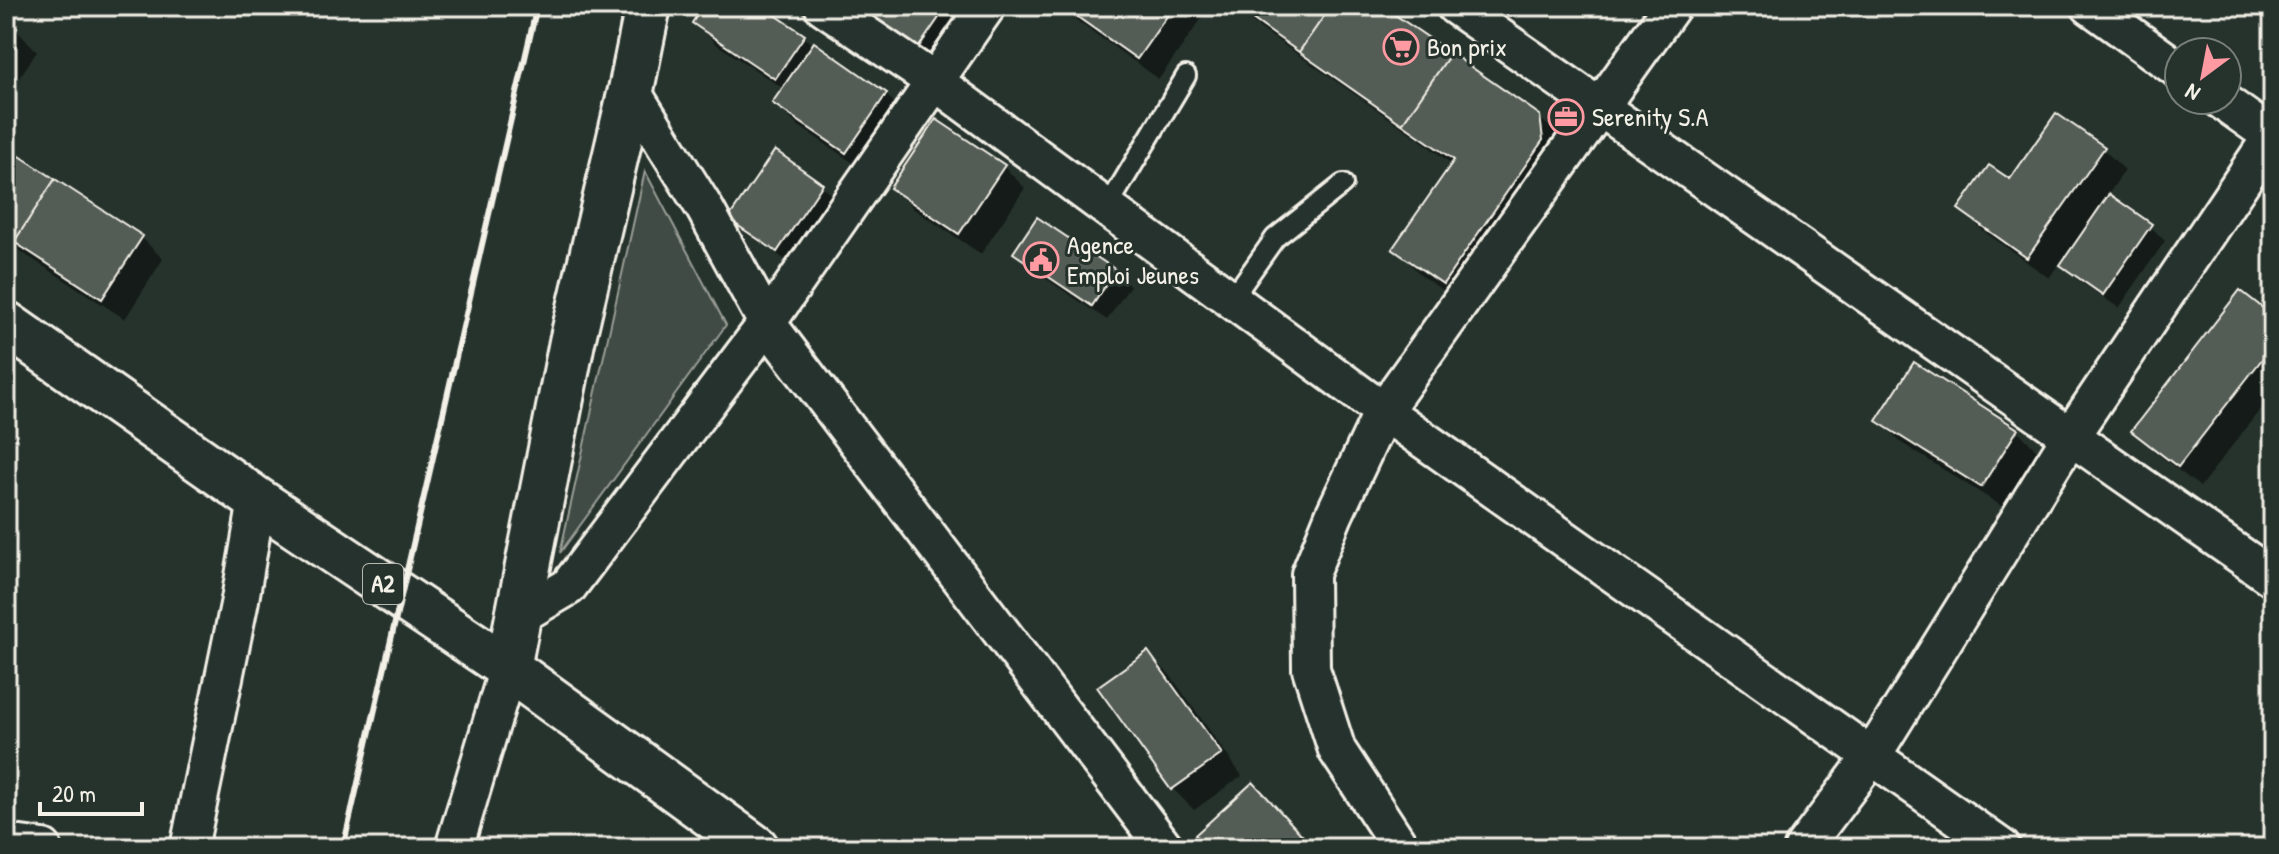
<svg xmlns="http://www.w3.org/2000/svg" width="2279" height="854" font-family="'Patrick Hand',sans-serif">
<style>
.green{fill:#414b45;stroke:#9a9e96;stroke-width:2}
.shadow{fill:#0007}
.building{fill:#525c55;stroke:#f4f1e8;stroke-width:2}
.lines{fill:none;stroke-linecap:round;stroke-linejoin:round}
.lane-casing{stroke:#f4f1e8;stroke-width:24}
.street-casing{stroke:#f4f1e8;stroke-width:42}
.secondary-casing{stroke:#f4f1e8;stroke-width:50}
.primary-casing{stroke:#f4f1e8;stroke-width:50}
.lane{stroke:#26332d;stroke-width:18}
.street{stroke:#26332d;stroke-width:36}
.secondary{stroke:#26332d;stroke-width:44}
.primary{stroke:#26332d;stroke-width:44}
.rail{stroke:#f4f1e8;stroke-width:6}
.labels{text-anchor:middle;stroke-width:6;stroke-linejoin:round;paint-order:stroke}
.shield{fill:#26332d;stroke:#b6b8b0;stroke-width:2}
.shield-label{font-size:24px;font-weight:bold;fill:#f4f1e8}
.poi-label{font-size:26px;fill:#f4f1e8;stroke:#26332d;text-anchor:start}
</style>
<rect width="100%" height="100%" fill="#26332d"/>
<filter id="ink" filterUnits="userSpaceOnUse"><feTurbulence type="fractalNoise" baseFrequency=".0125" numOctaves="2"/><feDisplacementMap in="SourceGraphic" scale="16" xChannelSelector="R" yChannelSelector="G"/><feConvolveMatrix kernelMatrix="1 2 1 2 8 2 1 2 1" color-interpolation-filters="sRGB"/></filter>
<g filter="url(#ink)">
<!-- green -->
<path class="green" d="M645 171 726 325 560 553Z"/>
<!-- shadow -->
<path class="shadow" d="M706 6H758L885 94 907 115 868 173 796 124 775 103 784 89 716 44 695 23Z
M839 6H992L944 77Z
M1056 6H1190L1202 18 1159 79Z
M1228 6H1379L1539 117 1567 144 1471 310 1422 276 1395 249 1453 165 1423 142Z
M6 23 16 30 37 51 6 98Z
M2103 149 2125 170 2107 196 2150 226 2165 241 2119 308 2078 280 2063 265 2072 252 2069 250 2049 278 1982 230 1961 209 2010 182Z
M6 150 142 238 163 259 125 319 6 242Z
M775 153 822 186 837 200 793 265 746 233 731 218Z
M1004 167 1025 188 981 254 914 209 892 187Z
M1038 219 1115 272 1130 286 1107 320 1030 268 1016 253Z
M2273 318V393L2200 487 2155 452 2133 430Z
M1879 420 2017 430 2038 452 2003 507 1900 442Z
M1148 653 1170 675 1242 776 1194 810 1172 788Z"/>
<!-- building -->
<path class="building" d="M703 6H762L805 35 775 79 692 23Z
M849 6H947L916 51Z
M1062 6H1174L1137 59Z
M1234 6H1331L1299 52Z
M1331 6H1382L1451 53 1402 124 1299 52Z
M6 21 17 28 6 45Z
M814 42 887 93 846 153 772 103Z
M1451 53 1540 115 1543 140 1443 284 1392 249 1454 160 1402 124Z
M2056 113 2105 147 2027 258 1958 209 1989 165 2010 179Z
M936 119 1005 165 959 234 890 188Z
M6 147 55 179 14 242 6 237Z
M775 150 823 184 777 252 728 219Z
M55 179 143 236 102 299 14 242Z
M2109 194 2152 224 2103 295 2060 265Z
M1037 217 1116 270 1092 306 1013 253Z
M2240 290 2273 316V345L2178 467 2131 431Z
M1914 362 2018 429 1981 487 1876 421Z
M1148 651 1222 754 1171 790 1097 687Z
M1253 782 1314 848H1207L1195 835Z"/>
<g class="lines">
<defs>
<path id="lane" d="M1107 208 1186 76
M1232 299 1275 238 1343 184"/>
<path id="street" d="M823 6 934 81 1383 411 2002 848
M1455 6 2273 578
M2090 6 2179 70
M631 90 705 209 767 323 1165 848
M2221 100 2273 137
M519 616 568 587 767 323 987 6
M6 843 43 848
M189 848 240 600 257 500
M454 848 508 668
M1401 848 1337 750 1311 669 1310 574 1334 515 1383 411 1672 6
M1803 848 1872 756 2070 437 2272 136"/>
<path id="secondary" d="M508 668 572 342 631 90 648 6"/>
<path id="primary" d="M6 324 257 500 508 668 756 848"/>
</defs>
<!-- lane casing -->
<use href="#lane" class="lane-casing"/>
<!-- street casing -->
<use href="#street" class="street-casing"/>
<!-- secondary casing -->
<use href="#secondary" class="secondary-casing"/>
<!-- primary casing -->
<use href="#primary" class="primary-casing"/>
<!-- lane -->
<use href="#lane" class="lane"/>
<!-- street -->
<use href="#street" class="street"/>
<!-- secondary -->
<use href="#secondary" class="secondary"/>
<!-- primary -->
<use href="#primary" class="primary"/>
<!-- rail -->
<path class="rail" d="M343 848 537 6"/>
</g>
</g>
<!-- icons -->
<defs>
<symbol id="supermarket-ring" viewBox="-11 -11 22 22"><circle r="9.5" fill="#26332d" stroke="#ff9aa2" stroke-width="1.5"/><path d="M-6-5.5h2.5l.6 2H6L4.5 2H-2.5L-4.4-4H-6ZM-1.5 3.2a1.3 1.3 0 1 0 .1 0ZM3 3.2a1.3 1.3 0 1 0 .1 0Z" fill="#ff9aa2"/></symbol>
<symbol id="office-ring" viewBox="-11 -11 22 22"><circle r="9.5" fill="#26332d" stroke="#ff9aa2" stroke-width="1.5"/><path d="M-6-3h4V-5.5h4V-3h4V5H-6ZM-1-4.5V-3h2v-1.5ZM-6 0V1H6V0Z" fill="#ff9aa2"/></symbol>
<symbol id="civic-ring" viewBox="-11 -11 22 22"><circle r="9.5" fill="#26332d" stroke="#ff9aa2" stroke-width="1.5"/><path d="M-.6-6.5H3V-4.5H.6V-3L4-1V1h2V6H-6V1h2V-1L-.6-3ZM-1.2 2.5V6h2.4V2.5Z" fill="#ff9aa2"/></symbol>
</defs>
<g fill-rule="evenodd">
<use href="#supermarket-ring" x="1381" y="27" width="40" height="40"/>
<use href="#office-ring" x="1546" y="97" width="40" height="40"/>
<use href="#civic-ring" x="1021" y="240" width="40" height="40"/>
</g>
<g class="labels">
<!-- shield labels -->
<rect class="shield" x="363" y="564" width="40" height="40" rx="6"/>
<g class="shield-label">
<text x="383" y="592">A2</text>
</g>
<!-- poi labels -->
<g class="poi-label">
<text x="1427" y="56">Bon prix</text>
<text x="1592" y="126">Serenity S.A</text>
<text x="1067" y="254">Agence<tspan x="1067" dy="30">Emploi Jeunes</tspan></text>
</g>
</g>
<!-- margin -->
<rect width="2279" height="854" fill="none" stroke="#26332d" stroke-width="32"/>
<rect x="16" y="16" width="2247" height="822" fill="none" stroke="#f4f1e8" stroke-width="3" filter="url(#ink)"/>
<!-- north arrow -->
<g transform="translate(2203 76) rotate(212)"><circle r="38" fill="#26332d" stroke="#787f78" stroke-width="2"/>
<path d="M0-6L14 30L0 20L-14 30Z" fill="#ff9aa2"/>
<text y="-12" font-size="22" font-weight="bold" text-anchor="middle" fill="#f4f1e8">N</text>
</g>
<!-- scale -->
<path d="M40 802v12h102v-12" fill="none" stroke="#f4f1e8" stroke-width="4"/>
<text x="52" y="802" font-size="24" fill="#f4f1e8" stroke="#26332d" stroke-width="6" paint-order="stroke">20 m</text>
</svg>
